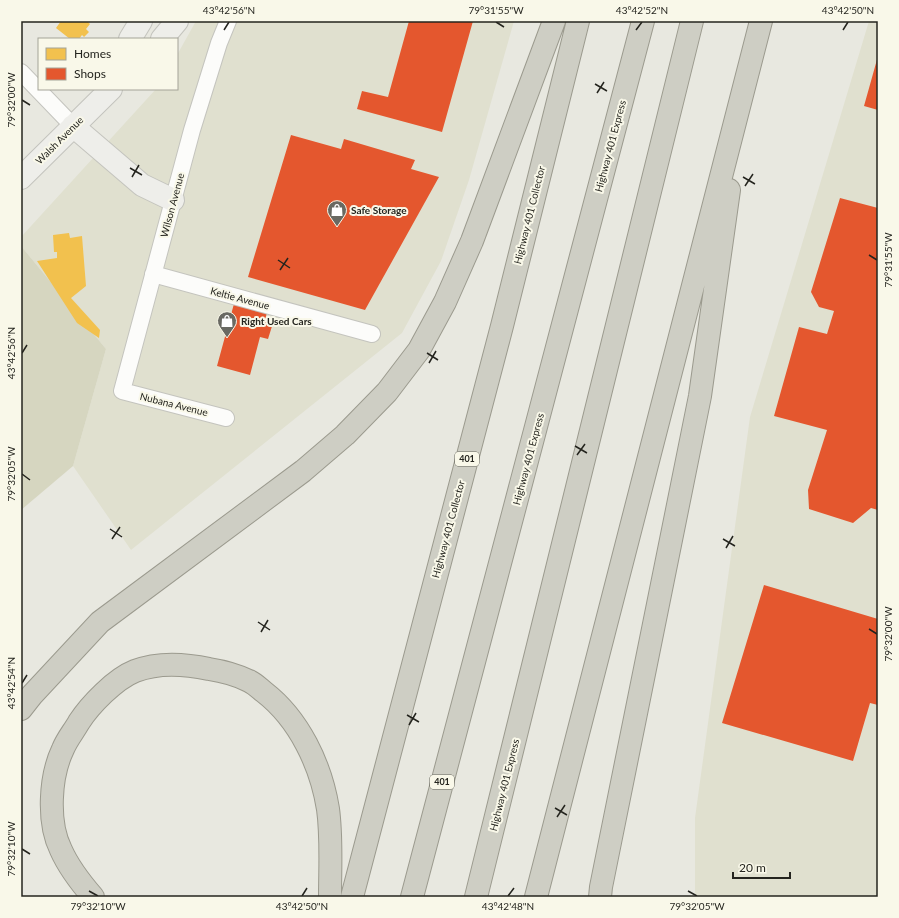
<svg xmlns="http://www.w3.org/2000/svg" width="899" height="918" font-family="Lato,sans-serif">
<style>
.built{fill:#e0e0cf}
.green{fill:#d6d6c0}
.homes{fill:#f2c14e}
.shops{fill:#e4572e}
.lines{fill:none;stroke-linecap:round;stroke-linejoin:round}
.street-casing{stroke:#c4c4be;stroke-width:18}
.secondary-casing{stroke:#c4c4be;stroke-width:24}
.highway-casing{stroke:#9b9a8e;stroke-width:24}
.street{stroke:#fcfcfa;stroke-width:16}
.secondary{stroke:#eeeeea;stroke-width:22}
.highway{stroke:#cecec4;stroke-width:22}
.ticks{fill:none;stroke:#24241e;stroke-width:1.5}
.labels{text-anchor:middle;stroke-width:4;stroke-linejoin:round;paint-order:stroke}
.shield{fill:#f9f8e9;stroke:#64645b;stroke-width:1}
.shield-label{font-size:9px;font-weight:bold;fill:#24241e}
.street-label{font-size:10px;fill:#24241e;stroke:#f9f8e9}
.poi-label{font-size:10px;font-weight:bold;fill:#24241e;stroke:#f9f8e9;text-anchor:start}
.neatline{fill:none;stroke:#24241e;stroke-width:1.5}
.ticks-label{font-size:10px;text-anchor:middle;fill:#24241e}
</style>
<rect width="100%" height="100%" fill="#e8e8e0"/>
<!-- built -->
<path class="built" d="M196 21H514L469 180 441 261 402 333 131 550 73 466 106 349 21 246V237L156 89H177V55Z
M869 21H878V897H695V818L750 417Z"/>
<!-- green -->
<path class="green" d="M21 246 106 349 73 466 21 510Z"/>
<!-- homes -->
<path class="homes" d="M61 21H87L90 24 86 29 89 32 84 37 82 35 79 39H70L56 28Z
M69 233 70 238 82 236 86 286 71 298 100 330 99 338 77 323 37 261 57 258V252H54L53 235Z"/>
<!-- shops -->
<path class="shops" d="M409 21H473L442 132 357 109 362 91 388 97Z
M878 56V110L864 106Z
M291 135 341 149 344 139 415 160 411 169 439 177 365 310 248 277Z
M840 198 878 208V510L871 508 853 523 809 509 808 490 827 430 774 416 799 327 827 334 834 311 819 307 811 292Z
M235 300 268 309 265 320 273 323 268 339 260 337 250 375 217 366Z
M764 585 878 619V705L870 703 853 761 722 723Z"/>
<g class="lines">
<defs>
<path id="street" d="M21 72 73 126
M153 274 372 334
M226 418 122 391 192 130 219 43 228 21"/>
<path id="secondary" d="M130 39 141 21
M162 39 177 21
M73 126 142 185 173 200
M21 178 111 89"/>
<path id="highway" d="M21 709 32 695 100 622 303 471 345 435 387 392 419 350 445 302 472 241 554 21
M93 897C80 882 69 868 61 850 47 822 50 776 63 749 67 739 74 731 79 722 90 705 115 679 135 671 158 662 186 664 209 669 222 671 237 675 249 681 254 683 259 688 264 692 299 719 321 765 328 809 332 838 330 868 330 897
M352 897 502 326 578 21
M412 897 643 21
M476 897 692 21
M536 897 761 21
M600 897 601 887 700 396 729 190"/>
</defs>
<!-- street casing -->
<use href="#street" class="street-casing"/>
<!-- secondary casing -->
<use href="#secondary" class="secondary-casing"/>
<!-- highway casing -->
<use href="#highway" class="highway-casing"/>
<!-- street -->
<use href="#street" class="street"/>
<!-- secondary -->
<use href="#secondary" class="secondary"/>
<!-- highway -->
<use href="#highway" class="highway"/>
</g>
<!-- ticks -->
<path class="ticks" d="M496 22 504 27M224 30 229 22M636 30 642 22M843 30 848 22M595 84 607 91M597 93 604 82M22 100 30 105M130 168 142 175M132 177 139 165M743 177 755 184M745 186 753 174M869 255 877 260M278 260 290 268M280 270 288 258M22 353 27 345M427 353 438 360M429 363 436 351M575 446 587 453M577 455 585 444M22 474 30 480M110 529 122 537M112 539 120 527M723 539 735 546M726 548 733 536M258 622 270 630M869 629 877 634M261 632 268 620M22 683 27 675M407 715 419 722M409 725 416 713M555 808 567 815M557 817 565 805M22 849 30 854M89 891 98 896M688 891 697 896M302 896 307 888M508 896 514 888"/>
<!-- icons -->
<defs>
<symbol id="shop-pin" viewBox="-11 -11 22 30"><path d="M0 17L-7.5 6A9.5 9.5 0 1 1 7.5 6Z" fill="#696962" stroke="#f9f8e9"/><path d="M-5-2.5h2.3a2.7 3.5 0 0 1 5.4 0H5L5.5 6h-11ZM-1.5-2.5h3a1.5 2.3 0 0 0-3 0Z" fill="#fff"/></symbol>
</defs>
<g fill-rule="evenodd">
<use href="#shop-pin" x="326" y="199" width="22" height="30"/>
<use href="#shop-pin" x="216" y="310" width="22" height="30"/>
</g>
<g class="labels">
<!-- shield labels -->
<g class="shield">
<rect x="455" y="452" width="24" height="14" rx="3"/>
<rect x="430" y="775" width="24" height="14" rx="3"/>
</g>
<g class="shield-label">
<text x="467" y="462">401</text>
<text x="442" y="785">401</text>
</g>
<!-- street labels -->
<g class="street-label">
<text transform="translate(59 140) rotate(-45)" y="4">Walsh Avenue</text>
<text transform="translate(610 146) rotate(-75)" y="4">Highway 401 Express</text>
<text transform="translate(172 205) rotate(-75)" y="4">Wilson Avenue</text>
<text transform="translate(529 215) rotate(-76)" y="4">Highway 401 Collector</text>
<text transform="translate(240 298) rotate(15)" y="4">Keltie Avenue</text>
<text transform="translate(174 404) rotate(14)" y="4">Nubana Avenue</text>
<text transform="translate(528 459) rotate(-75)" y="4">Highway 401 Express</text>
<text transform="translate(448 529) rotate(-75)" y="4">Highway 401 Collector</text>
<text transform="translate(504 785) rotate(-76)" y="4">Highway 401 Express</text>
</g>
<!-- poi labels -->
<g class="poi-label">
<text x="351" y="214">Safe Storage</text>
<text x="241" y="325">Right Used Cars</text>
</g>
</g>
<!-- border -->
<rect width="899" height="918" fill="none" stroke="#f9f8e9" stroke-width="44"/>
<!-- legend -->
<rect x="38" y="38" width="140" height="52" fill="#f9f8e9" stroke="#a4a398"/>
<rect x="46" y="48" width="20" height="12" fill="#f2c14e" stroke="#a4a398"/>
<text x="74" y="58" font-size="12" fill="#24241e">Homes</text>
<rect x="46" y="68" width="20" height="12" fill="#e4572e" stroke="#a4a398"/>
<text x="74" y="78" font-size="12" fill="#24241e">Shops</text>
<!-- scale -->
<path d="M733 872v6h57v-6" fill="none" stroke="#24241e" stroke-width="2"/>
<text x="739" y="872" font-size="12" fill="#24241e" stroke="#f9f8e9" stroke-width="3" paint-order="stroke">20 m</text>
<rect x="22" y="22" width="855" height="874" class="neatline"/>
<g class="ticks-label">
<text x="229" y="14">43°42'56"N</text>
<text x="496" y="14">79°31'55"W</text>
<text x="642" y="14">43°42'52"N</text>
<text x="848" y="14">43°42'50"N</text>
<text transform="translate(11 100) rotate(-90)" y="4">79°32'00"W</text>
<text transform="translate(888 260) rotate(-90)" y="4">79°31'55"W</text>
<text transform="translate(11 353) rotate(-90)" y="4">43°42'56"N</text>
<text transform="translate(11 474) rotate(-90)" y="4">79°32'05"W</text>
<text transform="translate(888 634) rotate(-90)" y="4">79°32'00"W</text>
<text transform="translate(11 683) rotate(-90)" y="4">43°42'54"N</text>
<text transform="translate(11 849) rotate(-90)" y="4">79°32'10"W</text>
<text x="98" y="910">79°32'10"W</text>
<text x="302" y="910">43°42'50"N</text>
<text x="508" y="910">43°42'48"N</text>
<text x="697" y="910">79°32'05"W</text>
</g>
</svg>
